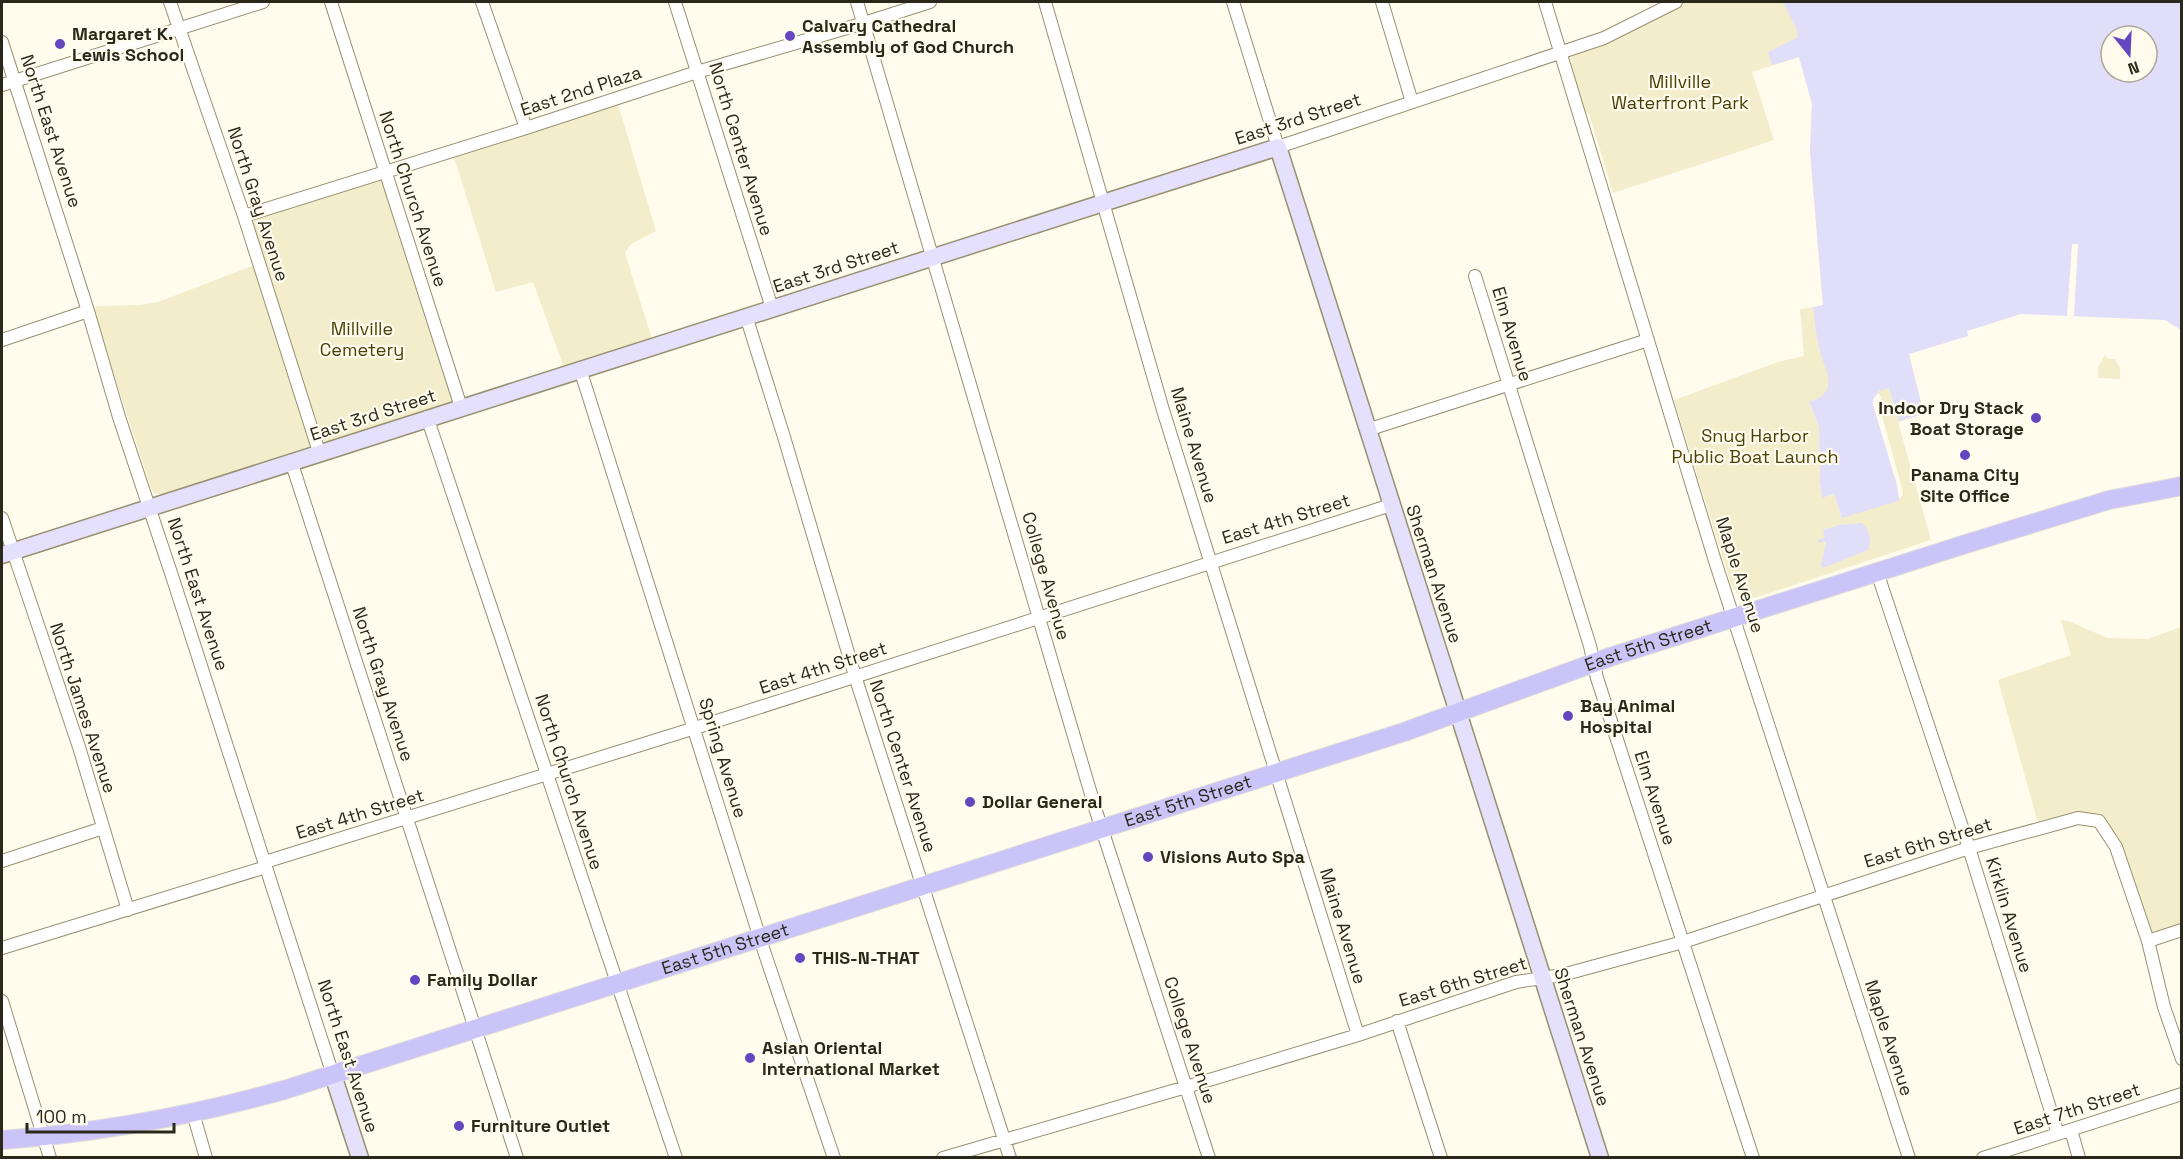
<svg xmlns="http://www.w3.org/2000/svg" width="2183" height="1159" font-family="'Space Grotesk',sans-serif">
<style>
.green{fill:#f3edcc}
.water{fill:#e0def9;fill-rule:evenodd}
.pier{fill:#fffcee}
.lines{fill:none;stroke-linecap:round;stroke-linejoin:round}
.stream{stroke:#e0def9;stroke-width:3}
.street-casing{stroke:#979070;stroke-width:14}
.secondary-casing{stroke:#979070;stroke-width:19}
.primary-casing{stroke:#ddddda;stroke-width:20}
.street{stroke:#fff;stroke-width:12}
.secondary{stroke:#e5e1fc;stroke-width:16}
.primary{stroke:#cbc4f8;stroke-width:18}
.poi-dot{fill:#6446bf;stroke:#fffcee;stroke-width:2}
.labels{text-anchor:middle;stroke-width:4.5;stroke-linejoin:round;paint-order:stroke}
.poi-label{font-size:18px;font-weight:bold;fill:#2a281a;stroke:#fffcee;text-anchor:start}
.park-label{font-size:18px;fill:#4b4007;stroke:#fffcee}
.street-label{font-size:18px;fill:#2a281a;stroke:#fffcee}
</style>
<rect width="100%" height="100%" fill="#fffcee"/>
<!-- green -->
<path class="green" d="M1686 2H1893L1846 377 1818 399 1809 403 1819 427 1820 483 1822 498 1834 494 1842 518 1880 420 1875 371 1921 415 1898 422 1931 540 1754 598C1741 598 1735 593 1730 581L1674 400 1778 362 1804 356 1800 309 1823 306 1810 151 1812 104 1799 57 1752 72 1774 140 1613 193 1589 113 1585 112 1571 66 1572 56 1653 21Z
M618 104 656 231 631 244 625 253 652 339 564 368 533 282 496 292 454 157Z
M379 179H383L454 399 453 401 324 443 322 442 252 221Z
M252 266 254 267 311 446 165 494H156L152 491 95 317 94 312 96 306 140 305 158 302Z
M2105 355 2109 359H2115L2120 368V379L2098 378V367Z
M2061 620 2068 621 2108 638 2148 639 2181 627V924L2151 934 2121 845 2102 814 2099 813 2038 823 1998 680 2071 655Z"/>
<!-- water -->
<path class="water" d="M1783 2H2181V330L2165 320 2021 314 1967 331 1968 336 1909 354 1924 414 1899 421 1889 388 1878 391 1879 397 1875 401 1900 496 1898 501 1842 518 1834 494 1822 498 1820 483 1819 427 1809 402C1840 392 1826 373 1820 351 1816 337 1815 321 1813 307L1823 305 1810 151 1812 104 1799 57 1772 65 1768 52 1798 37 1797 30ZM2111 36H2147V72H2111Z
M1862 523C1870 531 1872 540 1868 550L1823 568 1821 565 1826 543 1823 530 1839 525Z"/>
<!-- pier -->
<path class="pier" d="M2072 244H2078L2074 316H2067Z
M1878 393 1882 398 1879 402 1883 420 1902 488 1903 495 1899 499 1897 485 1873 405V399Z"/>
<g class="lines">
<!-- stream -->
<path class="stream" d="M1819 541 1826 539"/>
<defs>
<path id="street" d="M170 2 244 216 319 452
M331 2 461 407
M482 2 526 128
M675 2 772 308
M857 2 1096 811 1209 1158
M1045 2 1163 410 1358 1035
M1233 2 1278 147 1604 38 1676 2
M1382 2 1412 102
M1545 2 1715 561 1909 1158
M2 42 88 311 119 417 173 579 333 1075
M2 85 263 2
M244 216 526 128 697 72 864 23 930 2
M1475 276 1590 646 1597 678 1753 1158
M746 316 784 437 855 676 1010 1158
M2 340 88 311
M580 369 764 951 834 1158
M427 417 676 1158
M1367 430 1648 340
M291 461 517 1158
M2 518 79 747 128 910
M1877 572 1969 848 2058 1134
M2 861 103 828
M265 862 695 728 1391 505
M2148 941 2182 930
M2 948 266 867
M2 1001 50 1158
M1397 1021 1441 1158
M193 1113 206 1158
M2071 1130 2079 1158
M943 1158 1186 1087 1358 1035 1516 982 1562 975 1683 942 1969 848 2078 818 2099 821 2116 847 2148 941 2164 1007 2182 1059
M1983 1158 2182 1094"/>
<path id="secondary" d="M2 555 1278 147 1600 1158
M333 1075 360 1158"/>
<g id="primary">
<path id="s1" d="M2 1140C97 1133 191 1116 284 1090L1404 732 1610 657 1969 543 2109 500 2182 486"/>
</g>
</defs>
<!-- street casing -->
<use href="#street" class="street-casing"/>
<!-- secondary casing -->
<use href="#secondary" class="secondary-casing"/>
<!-- primary casing -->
<use href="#primary" class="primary-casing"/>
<!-- street -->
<use href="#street" class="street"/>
<!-- secondary -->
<use href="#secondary" class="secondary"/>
<!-- primary -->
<use href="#primary" class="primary"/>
</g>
<!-- markers -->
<g class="poi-dot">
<circle cx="790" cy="36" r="6"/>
<circle cx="60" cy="44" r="6"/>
<circle cx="2036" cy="418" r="6"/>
<circle cx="1965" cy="455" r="6"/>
<circle cx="1568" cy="716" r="6"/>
<circle cx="970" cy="802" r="6"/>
<circle cx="1148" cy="857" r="6"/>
<circle cx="800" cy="958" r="6"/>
<circle cx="415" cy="980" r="6"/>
<circle cx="750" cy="1058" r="6"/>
<circle cx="459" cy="1126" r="6"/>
</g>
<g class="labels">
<!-- poi labels -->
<g class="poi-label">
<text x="802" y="32">Calvary Cathedral<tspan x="802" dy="21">Assembly of God Church</tspan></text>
<text x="72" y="40">Margaret K.<tspan x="72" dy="21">Lewis School</tspan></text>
<text x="2024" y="414" text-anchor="end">Indoor Dry Stack<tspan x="2024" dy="21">Boat Storage</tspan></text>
<text x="1965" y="481" text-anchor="middle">Panama City<tspan x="1965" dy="21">Site Office</tspan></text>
<text x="1580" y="712">Bay Animal<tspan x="1580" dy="21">Hospital</tspan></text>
<text x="982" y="808">Dollar General</text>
<text x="1160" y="863">Visions Auto Spa</text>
<text x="812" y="964">THIS-N-THAT</text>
<text x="427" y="986">Family Dollar</text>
<text x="762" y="1054">Asian Oriental<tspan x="762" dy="21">International Market</tspan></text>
<text x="471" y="1132">Furniture Outlet</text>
</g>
<!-- park labels -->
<g class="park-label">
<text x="1680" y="88">Millville<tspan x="1680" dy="21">Waterfront Park</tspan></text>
<text x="362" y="335">Millville<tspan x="362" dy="21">Cemetery</tspan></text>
<text x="1755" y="442">Snug Harbor<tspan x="1755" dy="21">Public Boat Launch</tspan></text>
</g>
<!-- street labels -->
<g class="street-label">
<text transform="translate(581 91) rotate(-18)" y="6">East 2nd Plaza</text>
<text transform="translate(1298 119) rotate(-18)" y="6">East 3rd Street</text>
<text transform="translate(51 131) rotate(72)" y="6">North East Avenue</text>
<text transform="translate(741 149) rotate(73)" y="6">North Center Avenue</text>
<text transform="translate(413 199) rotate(72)" y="6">North Church Avenue</text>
<text transform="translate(258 204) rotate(72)" y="6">North Gray Avenue</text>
<text transform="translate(836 267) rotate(-18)" y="6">East 3rd Street</text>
<text transform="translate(1512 334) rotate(73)" y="6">Elm Avenue</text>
<text transform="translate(373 415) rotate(-18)" y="6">East 3rd Street</text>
<text transform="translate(1194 445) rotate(73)" y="6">Maine Avenue</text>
<text transform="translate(1286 519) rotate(-17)" y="6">East 4th Street</text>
<text transform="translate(1434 574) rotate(72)" y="6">Sherman Avenue</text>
<text transform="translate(1740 575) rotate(72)" y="6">Maple Avenue</text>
<text transform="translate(1046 576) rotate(74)" y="6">College Avenue</text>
<text transform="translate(198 594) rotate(72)" y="6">North East Avenue</text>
<text dy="6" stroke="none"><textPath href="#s1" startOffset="1722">East 5th Street</textPath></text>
<text transform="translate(823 668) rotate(-18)" y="6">East 4th Street</text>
<text transform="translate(383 684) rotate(72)" y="6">North Gray Avenue</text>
<text transform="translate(83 708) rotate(72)" y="6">North James Avenue</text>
<text transform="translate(723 758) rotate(73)" y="6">Spring Avenue</text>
<text transform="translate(903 766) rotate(72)" y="6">North Center Avenue</text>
<text transform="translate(569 782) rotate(72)" y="6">North Church Avenue</text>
<text transform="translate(1655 798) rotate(72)" y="6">Elm Avenue</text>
<text dy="6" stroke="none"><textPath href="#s1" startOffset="1236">East 5th Street</textPath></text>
<text transform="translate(360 814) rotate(-17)" y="6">East 4th Street</text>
<text transform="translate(1928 843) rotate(-17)" y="6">East 6th Street</text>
<text transform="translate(2009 915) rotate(73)" y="6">Kirklin Avenue</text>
<text transform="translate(1343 926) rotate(73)" y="6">Maine Avenue</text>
<text dy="6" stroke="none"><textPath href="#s1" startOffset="750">East 5th Street</textPath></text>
<text transform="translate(1463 982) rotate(-17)" y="6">East 6th Street</text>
<text transform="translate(1582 1037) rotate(72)" y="6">Sherman Avenue</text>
<text transform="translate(1889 1038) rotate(72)" y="6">Maple Avenue</text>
<text transform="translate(1190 1040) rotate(72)" y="6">College Avenue</text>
<text transform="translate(348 1056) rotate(72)" y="6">North East Avenue</text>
<text transform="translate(2077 1109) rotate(-18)" y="6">East 7th Street</text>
</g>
</g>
<!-- border -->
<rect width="2183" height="1159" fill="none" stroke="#2a281a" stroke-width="6"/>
<!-- north arrow -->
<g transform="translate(2129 54) rotate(162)"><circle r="28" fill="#fffcee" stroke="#aaa799" stroke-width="1.5"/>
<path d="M0-4.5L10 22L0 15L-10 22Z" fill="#6446bf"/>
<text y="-9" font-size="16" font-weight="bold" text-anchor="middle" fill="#2a281a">N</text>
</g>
<!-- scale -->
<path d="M27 1123v9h147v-9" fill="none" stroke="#2a281a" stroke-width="3"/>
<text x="36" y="1123" font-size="18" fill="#2a281a" stroke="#fffcee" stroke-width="4.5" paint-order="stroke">100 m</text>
</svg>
